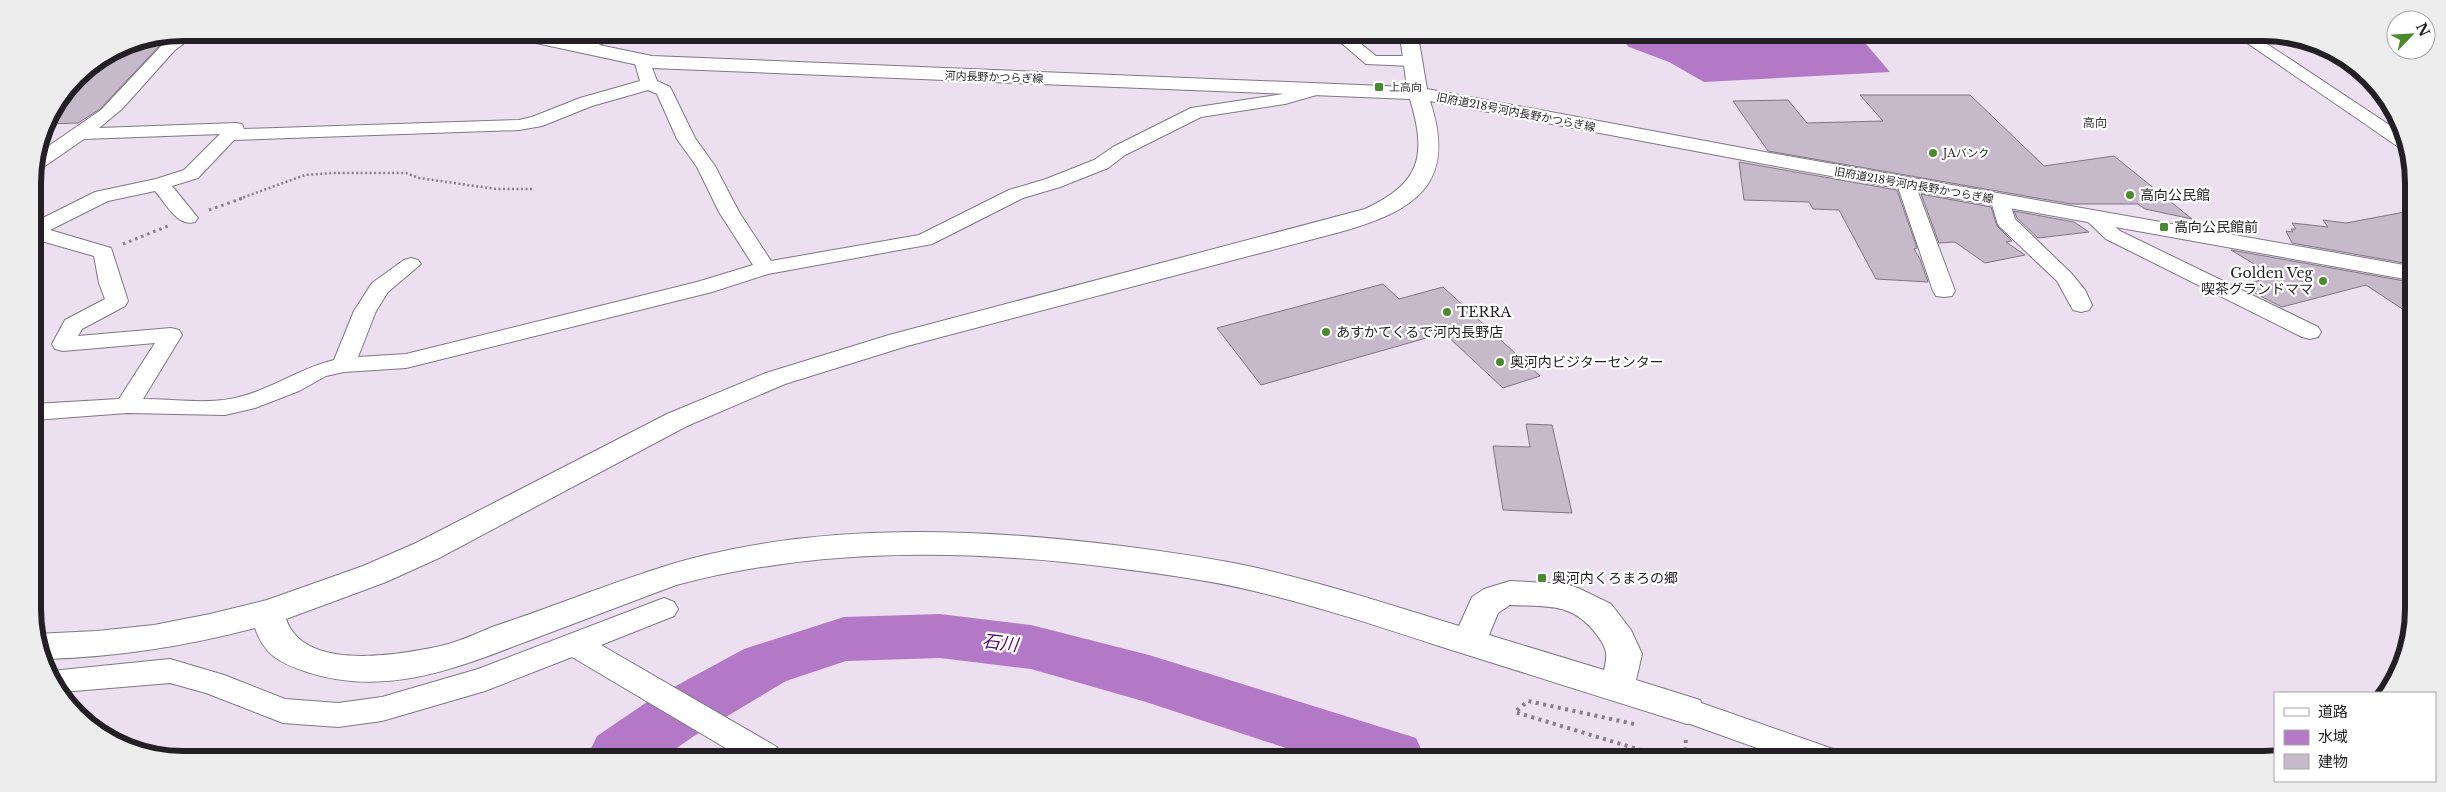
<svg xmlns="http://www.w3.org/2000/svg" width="2446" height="792" font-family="'Libre Baskerville','Noto Sans JP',serif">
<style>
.water{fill:#b379c6}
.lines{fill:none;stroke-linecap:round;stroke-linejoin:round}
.river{fill:#b379c6;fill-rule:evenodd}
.building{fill:#c6b9ca;stroke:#807584}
.street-casing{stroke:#817685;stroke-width:2}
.secondary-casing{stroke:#817685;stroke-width:2}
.path-far2{stroke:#877e8a;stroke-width:2.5;stroke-dasharray:2 2.5;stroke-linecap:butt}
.path-far1{stroke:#877e8a;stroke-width:3;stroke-dasharray:2.5 4;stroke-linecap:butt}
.path{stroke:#877e8a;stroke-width:4;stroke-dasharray:3 4.5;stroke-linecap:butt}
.street{fill:#fff;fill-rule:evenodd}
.secondary{fill:#fff;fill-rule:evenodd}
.poi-dot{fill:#4a8b2d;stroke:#fff;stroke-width:2}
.labels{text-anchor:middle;stroke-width:4.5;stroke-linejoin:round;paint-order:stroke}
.far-street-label{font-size:11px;fill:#231f25;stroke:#fff}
.far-poi-label{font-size:11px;fill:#231f25;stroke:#fff;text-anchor:start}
.far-neighbourhood-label{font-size:12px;fill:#413745;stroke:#fff}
.poi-label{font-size:14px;fill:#231f25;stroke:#fff;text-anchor:start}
.near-water-label{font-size:18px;font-style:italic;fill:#56066a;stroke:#fff}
.rim{fill:none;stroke:#231f25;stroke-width:6}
</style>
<rect width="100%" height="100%" fill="#ecdff0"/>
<!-- water -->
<path class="water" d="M1617 36 1860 37 1890 72 1704 82 1669 62 1629 47Z"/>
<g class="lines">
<!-- river -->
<path class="river" d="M940 614 1031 625 1149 655 1416 738 1425 757H1313L1146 702 1031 669 940 658 846 661 786 681 694 736 667 755H588L597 736 650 700 744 649 844 617Z"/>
</g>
<!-- building -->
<path class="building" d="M173 34 162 43 100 109 78 123 45 124 77 76 133 42Z
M1860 95H1970L2044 166 2114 156 2192 219 2145 209 2138 204H2071L1768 151 1733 101 1788 100 1807 123 1883 121Z
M1739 162 1897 190 1917 248 1914 249 1920 259 1928 282 1876 279 1839 210 1813 209 1809 202 1744 200Z
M1921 194 1991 207 1997 226 2012 241 2006 242 2025 255 1985 263 1955 242 1939 243Z
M2014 211 2074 222 2089 232 2038 238 2017 218Z
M2410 211V264L2292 243 2286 231 2293 232 2291 229H2296L2292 223 2328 227 2323 220 2346 223Z
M2231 250 2410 282V314L2366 285 2282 307 2241 286 2274 276Z
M1383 284 1399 299 1443 287 1540 376 1503 388 1444 333 1261 385 1217 328Z
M1526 424 1552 425 1572 513 1503 510 1493 446 1530 447Z"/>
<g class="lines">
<defs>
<path id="street" d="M183 32 197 33 174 51 122 109 99 128 236 123 242 124 244 129 519 120 532 117 580 98 640 81 634 60 636 57H648L657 81 670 87 672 91 695 138 715 166 739 212 771 261 919 235 1009 190 1046 179 1094 160 1113 147 1191 108 1283 94 1314 85 1320 86 1322 90 1320 94 1285 104 1201 117 1125 155 1108 168 1060 187 1023 198 932 244 768 274 712 292 406 368 344 372 326 376 299 391 255 408 225 415 127 413 34 420V404L119 399 155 343 63 351 55 349 52 344 65 320 105 299 99 283 94 256 38 240 33 236V220L37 221 95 192 156 179 184 170 220 134 84 139 42 168 35 170 37 154 101 110 163 44 177 34ZM648 90 657 94 677 139 697 167 719 212 753 265 697 282 406 354 358 357 376 311 388 292 421 264 418 260 411 258 404 260 372 283 354 311 334 360C300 368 272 389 239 397 209 405 174 399 143 399L182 335 179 330 171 328 78 336 82 329 125 306 128 301 111 248 50 230 108 201 155 191C166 203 177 227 195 222L198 218 172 186 198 178 234 140 519 130 542 126 592 106Z
M601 34H623L621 37 578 52 570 47 572 44Z
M1332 35H1350L1376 56H1412L1418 58 1420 61 1418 64 1412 66 1366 64Z
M2240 38H2258L2400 132 2408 149 2400 148Z
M1906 178 1913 180 1915 184 1955 291 1952 296 1944 297 1936 296 1933 291 1897 184 1899 180Z
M2001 195 2008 197 2015 219 2071 273 2085 290 2092 305 2089 310 2081 312 2073 310 2057 281 1998 225 1991 201 1994 197Z
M2094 212 2101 214 2120 231 2318 327 2321 332 2318 337 2310 339 2302 337 2106 239 2084 218 2087 214Z
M664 598 674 602 678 609 674 616 601 645 777 747 782 756H739L572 657 485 691 382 721 338 727 283 723 206 693 170 683 62 692 51 671 170 659 224 675 285 699 338 703 382 697 478 669Z
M1687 698 1833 749 1838 758H1785L1676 719 1672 710 1676 701Z"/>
<path id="secondary" d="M504 33H541L652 56 1407 87 1400 36H1418L1427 89 1759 151 2410 266V280L1759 163 1430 101C1458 185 1414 211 1340 232L907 346 785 384 687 426 439 558 386 582 286 619C304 672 398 655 441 646 458 642 476 634 492 627 525 616 558 604 590 592 629 578 667 564 706 555 838 523 981 529 1114 545 1161 551 1207 557 1253 567 1323 583 1391 605 1459 626L1472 597 1484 589 1510 581 1566 584 1578 588 1611 604 1631 630 1642 654 1636 680 1700 700 1705 710 1700 720 1687 724C1604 698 1522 672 1439 646 1378 626 1317 606 1254 591 1209 580 1162 574 1116 568 969 549 819 547 676 585 631 602 586 619 541 636 464 665 390 699 307 672 280 663 264 655 255 628 186 646 118 657 46 659L35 634 97 631 154 625 210 614 267 600 363 566 416 543 667 414 766 373 889 335 1365 209C1421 183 1427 156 1410 99L652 68 513 38 507 37ZM1510 605C1547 607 1573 602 1597 635 1607 648 1608 655 1604 670L1489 635 1498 613Z"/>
</defs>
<!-- street casing -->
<use href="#street" class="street-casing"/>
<!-- secondary casing -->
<use href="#secondary" class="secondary-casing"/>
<!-- path-far2 -->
<path class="path-far2" d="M239 199 305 175 332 173H406L419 178 496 189H534"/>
<!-- path-far1 -->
<path class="path-far1" d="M209 210 243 198
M123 244 168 226"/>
<!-- path -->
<path class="path" d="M1634 724 1528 701 1515 712 1667 758
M1685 758 1686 736"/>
<!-- street -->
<use href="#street" class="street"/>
<!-- secondary -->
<use href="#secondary" class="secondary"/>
</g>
<!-- markers -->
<g class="poi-dot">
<rect x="1374" y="82" width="10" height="10" rx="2.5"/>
<circle cx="1933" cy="153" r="5"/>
<circle cx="2130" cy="195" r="5"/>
<rect x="2159" y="222" width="10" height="10" rx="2.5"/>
<circle cx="2323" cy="281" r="5"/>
<circle cx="1447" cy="312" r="5"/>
<circle cx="1326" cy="332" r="5"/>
<circle cx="1500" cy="362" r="5"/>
<rect x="1537" y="573" width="10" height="10" rx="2.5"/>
</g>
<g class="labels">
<!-- far-street labels -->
<g class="far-street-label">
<text transform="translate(994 77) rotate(2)" y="4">河内長野かつらぎ線</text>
<text transform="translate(1516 112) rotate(11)" y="4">旧府道218号河内長野かつらぎ線</text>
<text transform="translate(1914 185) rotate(10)" y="4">旧府道218号河内長野かつらぎ線</text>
</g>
<!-- far-poi labels -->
<g class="far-poi-label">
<text x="1389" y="91">上高向</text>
<text x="1943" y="157">JAバンク</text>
</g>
<!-- far-neighbourhood labels -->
<g class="far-neighbourhood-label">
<text x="2095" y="127">高向</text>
</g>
<!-- poi labels -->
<g class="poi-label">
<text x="2140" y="200">高向公民館</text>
<text x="2174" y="232">高向公民館前</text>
<text x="2313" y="278" text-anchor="end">Golden Veg<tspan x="2313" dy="16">喫茶グランドママ</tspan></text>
<text x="1457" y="317">TERRA</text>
<text x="1336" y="337">あすかてくるで河内長野店</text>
<text x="1510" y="367">奥河内ビジターセンター</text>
<text x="1552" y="583">奥河内くろまろの郷</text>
</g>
<!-- near-water labels -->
<g class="near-water-label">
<text transform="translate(1000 643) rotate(7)" y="6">石川</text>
</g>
</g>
<!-- crop -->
<path d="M0 0H2446V792H0ZM183 41H2263A142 142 0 0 1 2405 183V609A142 142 0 0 1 2263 751H183A142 142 0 0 1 41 609V183A142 142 0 0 1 183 41Z" fill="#ededee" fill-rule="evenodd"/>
<path class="rim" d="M183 41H2263A142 142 0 0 1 2405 183V609A142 142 0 0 1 2263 751H183A142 142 0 0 1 41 609V183A142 142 0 0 1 183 41Z"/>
<!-- legend -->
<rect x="2274" y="692" width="162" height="90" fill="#ffffff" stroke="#a7a5a8"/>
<rect x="2284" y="708" width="25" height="8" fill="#ffffff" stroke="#a7a5a8"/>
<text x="2318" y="717" font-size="15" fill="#231f25">道路</text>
<rect x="2284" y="730" width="25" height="15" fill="#b379c6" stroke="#a7a5a8"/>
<text x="2318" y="742" font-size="15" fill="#231f25">水域</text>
<rect x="2284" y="754" width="25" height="15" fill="#c6b9ca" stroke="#a7a5a8"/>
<text x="2318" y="767" font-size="15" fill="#231f25">建物</text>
<!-- north arrow -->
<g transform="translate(2411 35) rotate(65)"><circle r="24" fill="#ffffff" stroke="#a7a5a8"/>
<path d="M0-4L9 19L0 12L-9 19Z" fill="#4a8b2d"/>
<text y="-8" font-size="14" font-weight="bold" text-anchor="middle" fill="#231f25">N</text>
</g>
</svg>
